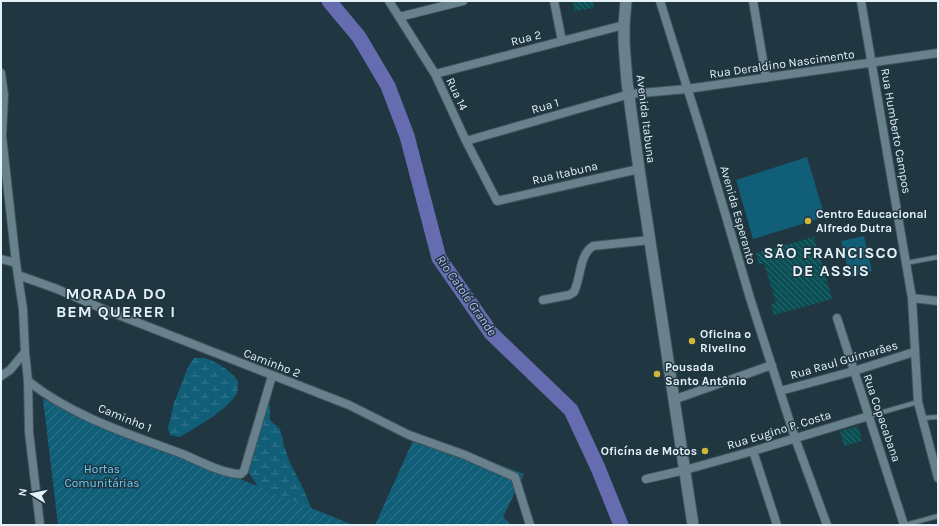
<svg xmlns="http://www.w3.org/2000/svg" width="939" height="526" font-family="Karla,sans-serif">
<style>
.wetland{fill:url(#wetland-marsh)}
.garden{fill:url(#garden-furrows)}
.pitch{fill:#115e78}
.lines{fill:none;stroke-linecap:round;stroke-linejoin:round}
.river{stroke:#666cb0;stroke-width:15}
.building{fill:url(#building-back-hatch)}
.service-casing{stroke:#40545c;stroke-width:6}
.minor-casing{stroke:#40545c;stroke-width:10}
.secondary-casing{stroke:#40545c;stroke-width:13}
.service{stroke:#69818c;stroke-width:4}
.minor{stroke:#69818c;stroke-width:8}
.secondary{stroke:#69818c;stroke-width:11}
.poi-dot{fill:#cfb837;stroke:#203640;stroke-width:1.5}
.labels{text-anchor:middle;stroke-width:3;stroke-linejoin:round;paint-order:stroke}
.street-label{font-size:12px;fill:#e4f1f7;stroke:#203640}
.poi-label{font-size:12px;font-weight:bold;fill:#e4f1f7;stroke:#203640;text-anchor:start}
.park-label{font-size:12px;fill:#6bcdf6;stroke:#203640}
.water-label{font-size:13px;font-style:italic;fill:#b3baf3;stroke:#203640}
.district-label{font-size:16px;font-weight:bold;letter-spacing:1px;fill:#e4f1f7;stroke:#203640}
</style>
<defs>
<pattern id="wetland-marsh" width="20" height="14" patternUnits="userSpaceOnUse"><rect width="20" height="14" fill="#115e78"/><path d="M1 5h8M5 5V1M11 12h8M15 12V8" fill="none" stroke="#34768c"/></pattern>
<pattern id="garden-furrows" width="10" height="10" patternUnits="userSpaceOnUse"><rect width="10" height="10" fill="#115e78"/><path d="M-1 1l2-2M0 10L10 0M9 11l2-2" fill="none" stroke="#34768c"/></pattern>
<pattern id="building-back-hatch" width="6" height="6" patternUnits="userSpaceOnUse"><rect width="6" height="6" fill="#0a4f54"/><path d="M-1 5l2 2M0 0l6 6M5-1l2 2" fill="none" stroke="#2e696d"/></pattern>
</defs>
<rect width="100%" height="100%" fill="#203640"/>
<!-- wetland -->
<path class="wetland" d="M194 358C197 358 201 358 204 358 215 360 232 372 238 381 238 385 238 390 237 393 229 409 195 428 180 437L170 435 168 428 174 403 188 367Z
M270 404V420L280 429 284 446 290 463 302 486 313 512 267 504 254 480 244 467 248 438 257 417Z"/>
<!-- garden -->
<path class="garden" d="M43 399 353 525H58Z
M416 434 524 474 503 517 511 525H375Z"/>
<!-- pitch -->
<path class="pitch" d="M807 157 825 217 753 239 736 180Z
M864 236 872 271 850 277 841 241Z"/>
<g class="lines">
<!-- river -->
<path class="river" d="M329 1 359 37 388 86 407 136 439 258 491 333 571 410 598 468 621 525"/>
</g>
<!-- building -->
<path class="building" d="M573 1H593L594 8 574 11Z
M814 237 832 299 774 315 771 304 776 303 764 263 759 265 756 253Z
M858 426 862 441 844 446 840 431Z"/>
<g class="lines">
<defs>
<path id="service" d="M906 263 938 257
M869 416 918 402
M922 418 938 417
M905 525 938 516"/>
<path id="minor" d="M389 1 435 74 466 141 497 201 639 169
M554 1 562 41
M660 1 702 135 750 298 795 438 827 525
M753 1 766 78
M861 1 912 298 918 402 938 478
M399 17 463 1
M1 73 4 95 2 136 16 263 23 309 25 352 10 370 1 376
M435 74 624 25
M466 141 630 94 687 89 938 53
M1 259 16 263
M18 275 57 289 103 309 349 405 409 435 465 455 515 477 530 525
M912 298 938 301
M543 300 569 295 574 292C581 278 579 255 593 246L650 240
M837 318 904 525
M25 352 28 381 29 432 40 525
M28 381C73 417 132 435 185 455 201 462 224 474 241 474L244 471 272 376
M780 391 854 371 914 352
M673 400 772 365
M753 451 777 525
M646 479 685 470 753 451 869 416"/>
<path id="secondary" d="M626 1 624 25V43L627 82 639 169 693 525"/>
</defs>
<!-- service casing -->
<use href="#service" class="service-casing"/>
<!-- minor casing -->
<use href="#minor" class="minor-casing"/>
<!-- secondary casing -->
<use href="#secondary" class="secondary-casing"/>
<!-- service -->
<use href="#service" class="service"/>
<!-- minor -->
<use href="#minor" class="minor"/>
<!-- secondary -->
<use href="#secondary" class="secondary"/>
</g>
<!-- markers -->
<g class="poi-dot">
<circle cx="808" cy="221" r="4"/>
<circle cx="692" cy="341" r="4"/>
<circle cx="657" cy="374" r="4"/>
<circle cx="705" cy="451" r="4"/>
</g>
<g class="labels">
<!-- street labels -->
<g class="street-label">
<text transform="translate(526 38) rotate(-14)" y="4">Rua 2</text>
<text transform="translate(782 64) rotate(-8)" y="4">Rua Deraldino Nascimento</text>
<text transform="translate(457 94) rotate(65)" y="4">Rua 14</text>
<text transform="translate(545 106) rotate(-16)" y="4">Rua 1</text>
<text transform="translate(646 119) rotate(83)" y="4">Avenida Itabuna</text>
<text transform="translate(896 131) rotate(80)" y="4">Rua Humberto Campos</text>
<text transform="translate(565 173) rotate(-13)" y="4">Rua Itabuna</text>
<text transform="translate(738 215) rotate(74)" y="4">Avenida Esperanto</text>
<text transform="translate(844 360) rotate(-16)" y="4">Rua Raul Guimarães</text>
<text transform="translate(272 363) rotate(21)" y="4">Caminho 2</text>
<text transform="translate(125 418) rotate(22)" y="4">Caminho 1</text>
<text transform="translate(882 418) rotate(71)" y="4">Rua Copacabana</text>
<text transform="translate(779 430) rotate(-17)" y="4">Rua Eugino P. Costa</text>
</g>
<!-- poi labels -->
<g class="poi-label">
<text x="816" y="218">Centro Educacional<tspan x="816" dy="14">Alfredo Dutra</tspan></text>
<text x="700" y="338">Oficina o<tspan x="700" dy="14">Rivelino</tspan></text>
<text x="665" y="371">Pousada<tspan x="665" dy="14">Santo Antônio</tspan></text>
<text x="697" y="455" text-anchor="end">Oficína de Motos</text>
</g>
<!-- park labels -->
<g class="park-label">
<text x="102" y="473">Hortas<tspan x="102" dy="14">Comunitárias</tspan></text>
</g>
<!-- water labels -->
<g class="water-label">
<text transform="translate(467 295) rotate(55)" y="5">Rio Catolé Grande</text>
</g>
<!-- district labels -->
<g class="district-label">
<text x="831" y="258">SÃO FRANCISCO<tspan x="831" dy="18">DE ASSIS</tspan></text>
<text x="116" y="299">MORADA DO<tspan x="116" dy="18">BEM QUERER I</tspan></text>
</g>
</g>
<!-- border -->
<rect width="939" height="526" fill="none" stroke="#e4f1f7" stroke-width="4"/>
<!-- north arrow -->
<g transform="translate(32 494) rotate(280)" stroke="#203640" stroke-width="3" paint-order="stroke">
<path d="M0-3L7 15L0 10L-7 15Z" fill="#e4f1f7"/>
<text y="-6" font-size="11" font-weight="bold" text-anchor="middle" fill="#e4f1f7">N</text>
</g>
</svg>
